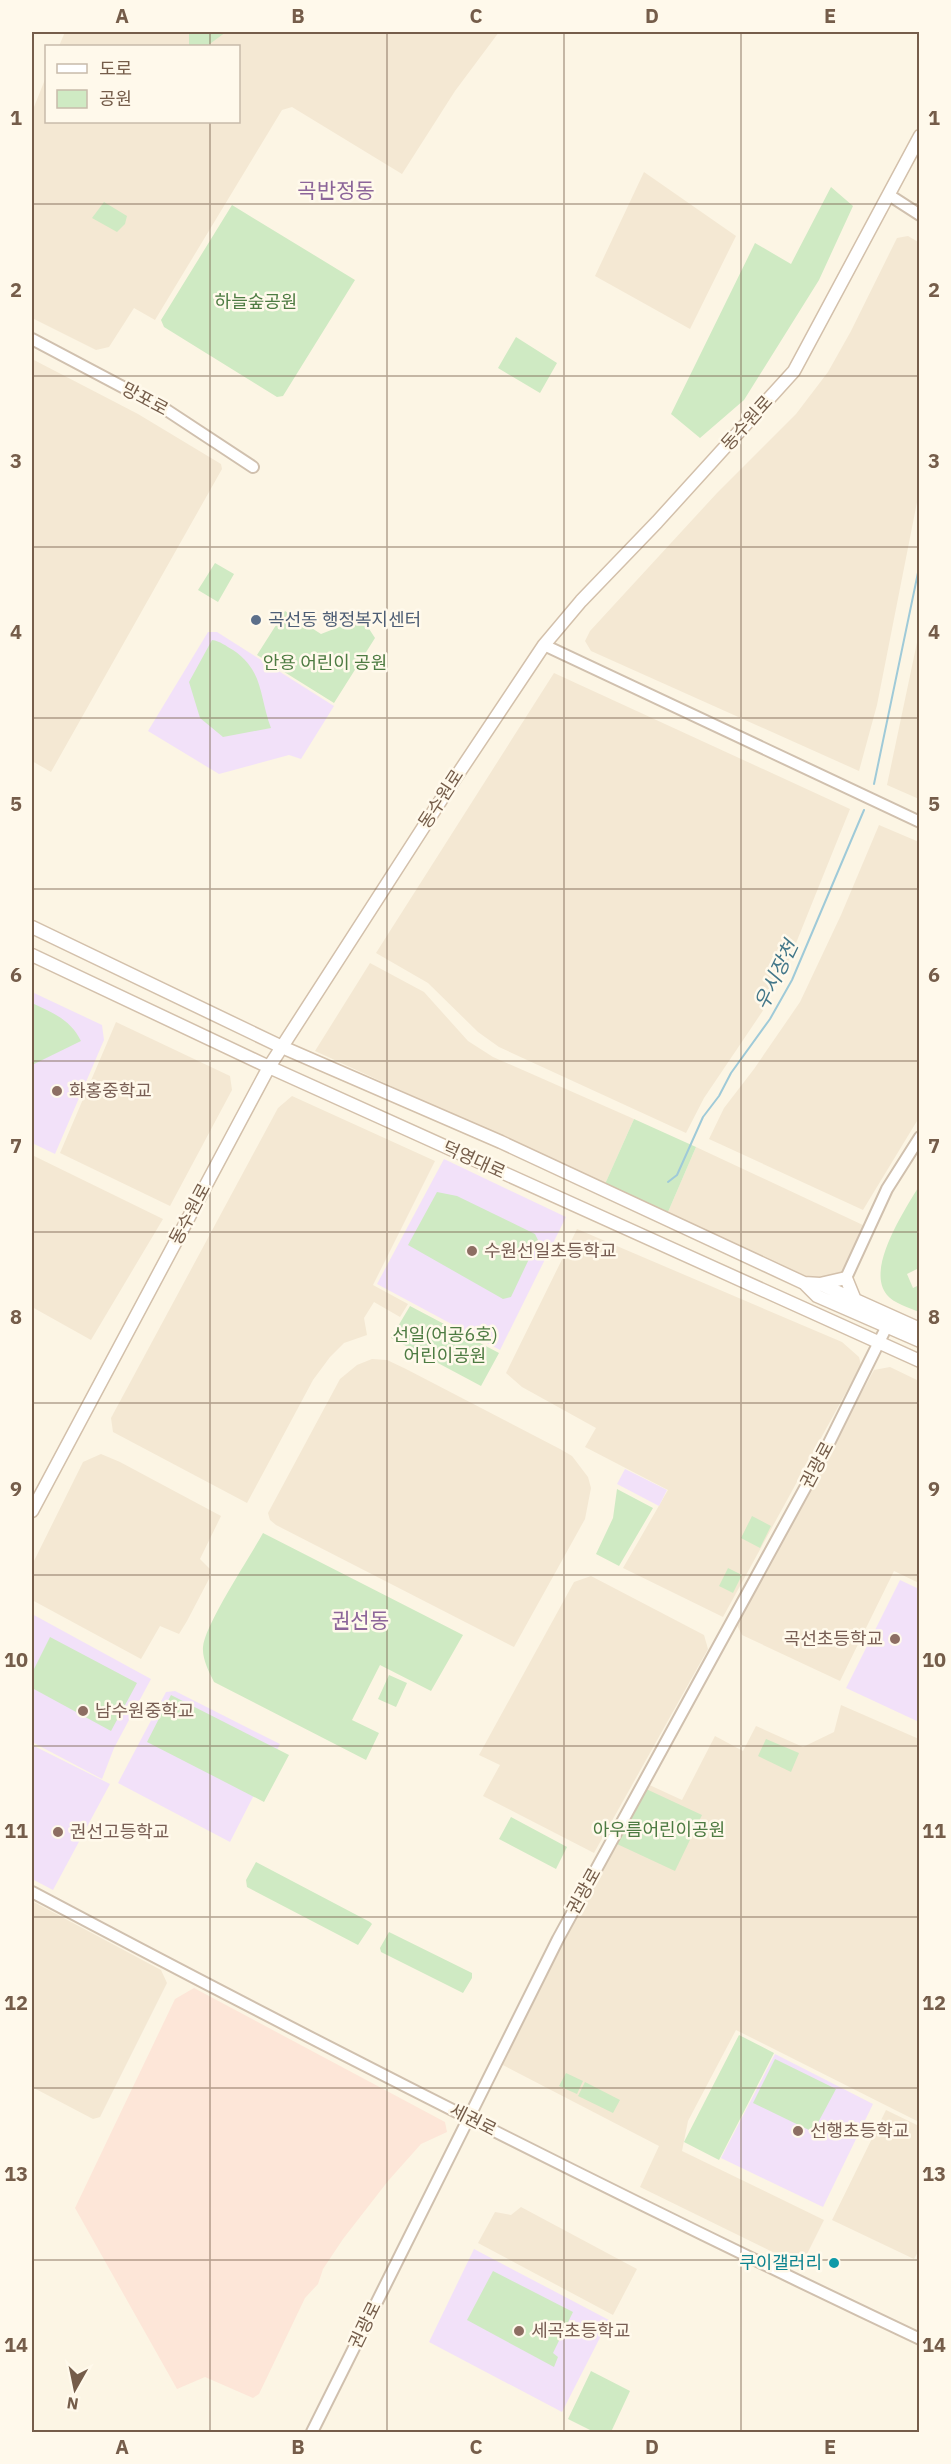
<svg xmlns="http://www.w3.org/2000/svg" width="951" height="2464" font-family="'IBM Plex Sans','Noto Sans KR',sans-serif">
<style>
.residential{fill:#f4e8d3}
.commercial{fill:#fde6d8}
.education{fill:#f2e1f9}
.green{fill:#cfeac3}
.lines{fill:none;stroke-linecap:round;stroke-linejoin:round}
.stream{stroke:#9fcad8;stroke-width:2}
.tertiary-casing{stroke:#d0c0ae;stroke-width:14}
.secondary-casing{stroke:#d3c0ab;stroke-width:15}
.tertiary{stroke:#fff;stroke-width:10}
.secondary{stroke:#fff;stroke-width:12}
.grid{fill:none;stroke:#755d4a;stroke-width:1.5;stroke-opacity:0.55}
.service-dot{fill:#5c6f8a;stroke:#fff9eb;stroke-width:2}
.education-dot{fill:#8d6e63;stroke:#fff9eb;stroke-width:2}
.culture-dot{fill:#0f9aa8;stroke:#fff9eb;stroke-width:2}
.labels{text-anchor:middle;stroke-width:5;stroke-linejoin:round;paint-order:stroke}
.park-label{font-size:18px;fill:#4d7b42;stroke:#fff9eb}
.street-label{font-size:18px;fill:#755d4a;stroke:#fff9eb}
.service-label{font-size:18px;fill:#4e5e75;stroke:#fff9eb;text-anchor:start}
.education-label{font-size:18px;fill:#785e54;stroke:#fff9eb;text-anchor:start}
.culture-label{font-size:18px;fill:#0d838f;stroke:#fff9eb;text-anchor:end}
.water-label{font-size:20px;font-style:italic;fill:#437789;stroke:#fff9eb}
.quarter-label{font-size:21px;fill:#8c6599;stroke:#fff9eb}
.neatline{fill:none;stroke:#755d4a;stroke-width:2}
.grid-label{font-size:20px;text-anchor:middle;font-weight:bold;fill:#755d4a}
</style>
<rect width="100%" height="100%" fill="#fcf5e4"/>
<!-- residential -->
<path class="residential" d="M65 32H499L455 91 402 174 292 107 282 110 155 320 134 308 109 347 96 350 32 318V112L46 77V122H238V46H59Z
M644 172 736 236 690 329 595 276Z
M908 236 920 243 919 492 877 705 859 771 591 651 585 641 590 631 717 493 796 414 828 372 851 331 897 238Z
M32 359 138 414 221 464 222 469 51 772 32 761Z
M919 633 920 799H919L887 785Z
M554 673 850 809 790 958 762 1012 704 1098 686 1133 499 1047 478 1032 428 983 376 953Z
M879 825 919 842 920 1116 863 1210 709 1139 724 1108 754 1069 800 1002 841 915Z
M370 963 424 992 468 1041 493 1057 634 1119 605 1184 315 1051Z
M116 1022 230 1076 232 1090 170 1206 60 1153Z
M292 1096 435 1161 373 1285 408 1304 400 1317 374 1302 364 1318 367 1335 344 1343 330 1357 313 1380 247 1503 113 1432 111 1418 278 1108Z
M696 1147 865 1226 844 1271 819 1278 804 1277 668 1212Z
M32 1155 163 1219 91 1340 32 1307Z
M577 1229 842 1342 859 1357 861 1365 723 1617 623 1568 668 1490 585 1447 596 1428 522 1387 506 1373Z
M372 1359 387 1360 406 1369 560 1449 572 1456 588 1477 591 1488 585 1519 514 1647 276 1525 270 1520 268 1513 340 1379 357 1365Z
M890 1367 919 1381V1583L894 1571 840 1681 742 1635 736 1623 874 1370Z
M101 1454 120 1462 221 1516 200 1559 210 1569V1577L187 1621 179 1634 160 1626 141 1659 32 1600V1565L83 1462Z
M591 1576 704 1635 708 1649 594 1853 483 1796 500 1765 479 1755 574 1582Z
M841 1705 919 1739V2122L736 2030 688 2121 682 2151 824 2220 801 2266 640 2187 659 2146 497 2062 643 1782 682 1800 715 1736 743 1751 756 1726 803 1747 834 1732Z
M32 1901 161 1970 167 1983 100 2117 93 2119 32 2087Z
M886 2110 919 2126 920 2248 914 2259 832 2220Z
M521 2207 637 2269 613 2315 478 2243 495 2212 511 2215Z"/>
<!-- commercial -->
<path class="commercial" d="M194 1988 445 2122 447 2132 421 2144 388 2181 343 2239 323 2269 318 2284 305 2298 259 2394 253 2398 205 2377 177 2389 75 2208 175 1999Z"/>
<!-- education -->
<path class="education" d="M208 632H217L334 706 301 759 289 755 219 774 148 731Z
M32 992 102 1025 104 1040 55 1154 32 1143Z
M444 1159 566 1217 500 1350 377 1284Z
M625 1469 667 1490 659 1506 617 1484Z
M900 1580 919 1589V1722L846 1688Z
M32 1614 151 1679 114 1748 102 1779 32 1742Z
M175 1691 280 1744 230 1842 118 1783 166 1692Z
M32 1745 110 1784 53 1890 32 1879Z
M775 2054 873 2104 823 2207 721 2158Z
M474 2249 609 2320 562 2412 429 2342Z"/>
<!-- green -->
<path class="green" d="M189 32H226L207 46H189Z
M831 187 853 206 819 280 744 400 700 438 671 414 755 243 791 264Z
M104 202 127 216 125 224 117 232 92 218Z
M232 205 355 280 283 396 277 397 164 327 161 320Z
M516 337 557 363 540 393 498 368Z
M215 563 234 574 218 602 198 590Z
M285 611 321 634 362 618 375 638 334 703 257 655Z
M212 640C220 641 226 646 233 650 264 671 259 696 271 728L223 737 200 718 189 682Z
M32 1003C53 1013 70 1019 81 1041L32 1065Z
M634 1119 696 1147 668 1212 605 1184Z
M919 1186V1268L907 1274 913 1288 919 1285V1312C910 1308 893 1303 887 1295 865 1269 905 1210 919 1186Z
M437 1192 457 1196 535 1234 538 1240 511 1297 503 1299 408 1245Z
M410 1306 499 1353 481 1386 391 1338Z
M617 1489 653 1508 619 1566 596 1554 613 1518Z
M752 1516 771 1526 760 1548 741 1538Z
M263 1533 463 1635 431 1691 380 1665 352 1720 379 1733 366 1760 214 1682C209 1672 202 1659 203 1647 205 1624 250 1557 263 1533Z
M728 1568 742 1575 733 1593 719 1586Z
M50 1637 137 1683 111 1731 32 1688V1673Z
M389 1675 407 1683 396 1707 378 1699Z
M171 1695 289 1755 264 1802 147 1742Z
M766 1739 799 1753 791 1772 758 1756Z
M644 1788 702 1815 675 1871 617 1844Z
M511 1817 567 1847 556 1869 499 1839Z
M256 1862 370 1922 372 1924 358 1945 247 1887 246 1880Z
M389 1932 472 1973V1978L463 1993 381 1952 380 1948Z
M739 2035 774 2053 719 2160 684 2142Z
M775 2059 836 2089 813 2132 753 2103Z
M566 2073 583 2081 577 2094 559 2086Z
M585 2082 620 2100 613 2113 578 2096Z
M493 2271 573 2312 553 2353 558 2357 554 2367 467 2320Z
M591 2371 630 2391 611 2432H594L568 2419Z"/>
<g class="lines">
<!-- stream -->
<path class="stream" d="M874 784 920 563
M668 1182 677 1175 703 1117 719 1096 731 1073 770 1019 792 980 864 810"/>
<defs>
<path id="tertiary" d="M889 195 920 215
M32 339 168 411 253 467
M544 645 920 822
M846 1278 887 1189 920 1137
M32 1892C324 2047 620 2197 920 2339
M312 2432 558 1939 822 1457 887 1326"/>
<path id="secondary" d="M32 927 282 1047 501 1142 804 1283 820 1284 920 1329
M32 955 269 1067 920 1361
M804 1283 817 1296 920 1341
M820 1284 846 1278 855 1300
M32 1511 269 1067 450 786 544 645 581 601 657 522 794 371 920 136"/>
</defs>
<!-- tertiary casing -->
<use href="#tertiary" class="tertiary-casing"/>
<!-- secondary casing -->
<use href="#secondary" class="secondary-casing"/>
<!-- tertiary -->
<use href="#tertiary" class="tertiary"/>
<!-- secondary -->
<use href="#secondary" class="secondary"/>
</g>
<!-- grid -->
<path class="grid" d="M210 32V46M387 32V2432M564 32V2432M741 32V2432M210 122V2432M32 204H920M32 376H920M32 547H920M32 718H920M32 889H920M32 1061H920M32 1232H920M32 1403H920M32 1575H920M32 1746H920M32 1917H920M32 2088H920M32 2260H920"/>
<!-- markers -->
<circle class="service-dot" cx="256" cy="620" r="6"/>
<g class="education-dot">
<circle cx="57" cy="1091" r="6"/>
<circle cx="472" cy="1251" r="6"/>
<circle cx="895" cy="1639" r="6"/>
<circle cx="83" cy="1711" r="6"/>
<circle cx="58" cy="1832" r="6"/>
<circle cx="798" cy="2131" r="6"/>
<circle cx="519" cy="2331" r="6"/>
</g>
<circle class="culture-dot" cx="834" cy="2263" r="6"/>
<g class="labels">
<!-- park labels -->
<g class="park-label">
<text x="256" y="308">하늘숲공원</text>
<text x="325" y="669">안용 어린이 공원</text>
<text x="445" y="1341">선일(어공6호)<tspan x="445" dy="21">어린이공원</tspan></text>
<text x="659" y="1836">아우름어린이공원</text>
</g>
<!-- street labels -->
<g class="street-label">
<text transform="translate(145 399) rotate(28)" y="6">망포로</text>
<text transform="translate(747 423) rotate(-48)" y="6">동수원로</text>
<text transform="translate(441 799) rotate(-57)" y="6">동수원로</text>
<text transform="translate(474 1160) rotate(24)" y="6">덕영대로</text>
<text transform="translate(190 1214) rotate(-62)" y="6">동수원로</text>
<text transform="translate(817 1465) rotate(-62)" y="6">권광로</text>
<text transform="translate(584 1891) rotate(-61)" y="6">권광로</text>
<text transform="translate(473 2120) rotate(27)" y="6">세권로</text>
<text transform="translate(365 2325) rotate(-64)" y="6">권광로</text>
</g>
<!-- service labels -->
<g class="service-label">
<text x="268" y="626">곡선동 행정복지센터</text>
</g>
<!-- education labels -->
<g class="education-label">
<text x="69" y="1097">화홍중학교</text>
<text x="484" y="1257">수원선일초등학교</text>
<text x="883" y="1645" text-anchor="end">곡선초등학교</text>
<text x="95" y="1717">남수원중학교</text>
<text x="70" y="1838">권선고등학교</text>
<text x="810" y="2137">선행초등학교</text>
<text x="531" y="2337">세곡초등학교</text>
</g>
<!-- culture labels -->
<g class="culture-label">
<text x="822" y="2269">쿠이갤러리</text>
</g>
<!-- water labels -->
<g class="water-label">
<text transform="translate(776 975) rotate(-64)" y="7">우시장천</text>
</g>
<!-- quarter labels -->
<g class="quarter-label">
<text x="336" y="198">곡반정동</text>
<text x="360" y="1628">권선동</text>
</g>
</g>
<!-- border -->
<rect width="951" height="2464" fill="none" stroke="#fff9eb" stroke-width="66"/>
<!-- legend -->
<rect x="45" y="45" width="195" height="78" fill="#fff9eb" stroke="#c8bbab" stroke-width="1.5"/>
<rect x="57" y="64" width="30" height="9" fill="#ffffff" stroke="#c8bbab" stroke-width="1.5"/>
<text x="99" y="75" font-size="18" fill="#755d4a">도로</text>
<rect x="57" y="90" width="30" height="18" fill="#cfeac3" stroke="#c8bbab" stroke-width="1.5"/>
<text x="99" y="105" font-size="18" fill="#755d4a">공원</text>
<!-- north arrow -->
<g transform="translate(75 2389) rotate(189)" stroke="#fff9eb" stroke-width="4.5" paint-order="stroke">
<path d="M0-4.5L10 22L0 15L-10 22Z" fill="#755d4a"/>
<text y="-9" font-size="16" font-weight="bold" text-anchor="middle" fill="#755d4a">N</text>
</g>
<rect x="33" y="33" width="885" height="2398" class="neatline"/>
<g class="grid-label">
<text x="122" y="23">A</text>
<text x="298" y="23">B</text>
<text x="476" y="23">C</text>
<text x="652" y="23">D</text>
<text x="830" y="23">E</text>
<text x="16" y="125">1</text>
<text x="934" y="125">1</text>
<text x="16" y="297">2</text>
<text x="934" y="297">2</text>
<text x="16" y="468">3</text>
<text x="934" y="468">3</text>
<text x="16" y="639">4</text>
<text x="934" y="639">4</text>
<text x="16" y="811">5</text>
<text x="934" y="811">5</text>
<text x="16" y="982">6</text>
<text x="934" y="982">6</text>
<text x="16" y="1153">7</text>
<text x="934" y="1153">7</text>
<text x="16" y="1324">8</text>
<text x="934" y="1324">8</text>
<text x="16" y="1496">9</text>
<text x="934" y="1496">9</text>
<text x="16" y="1667">10</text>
<text x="934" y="1667">10</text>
<text x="16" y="1838">11</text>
<text x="934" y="1838">11</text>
<text x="16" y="2010">12</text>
<text x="934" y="2010">12</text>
<text x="16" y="2181">13</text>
<text x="934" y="2181">13</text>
<text x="16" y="2352">14</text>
<text x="934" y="2352">14</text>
<text x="122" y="2454">A</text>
<text x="298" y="2454">B</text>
<text x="476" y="2454">C</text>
<text x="652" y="2454">D</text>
<text x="830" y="2454">E</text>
</g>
</svg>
